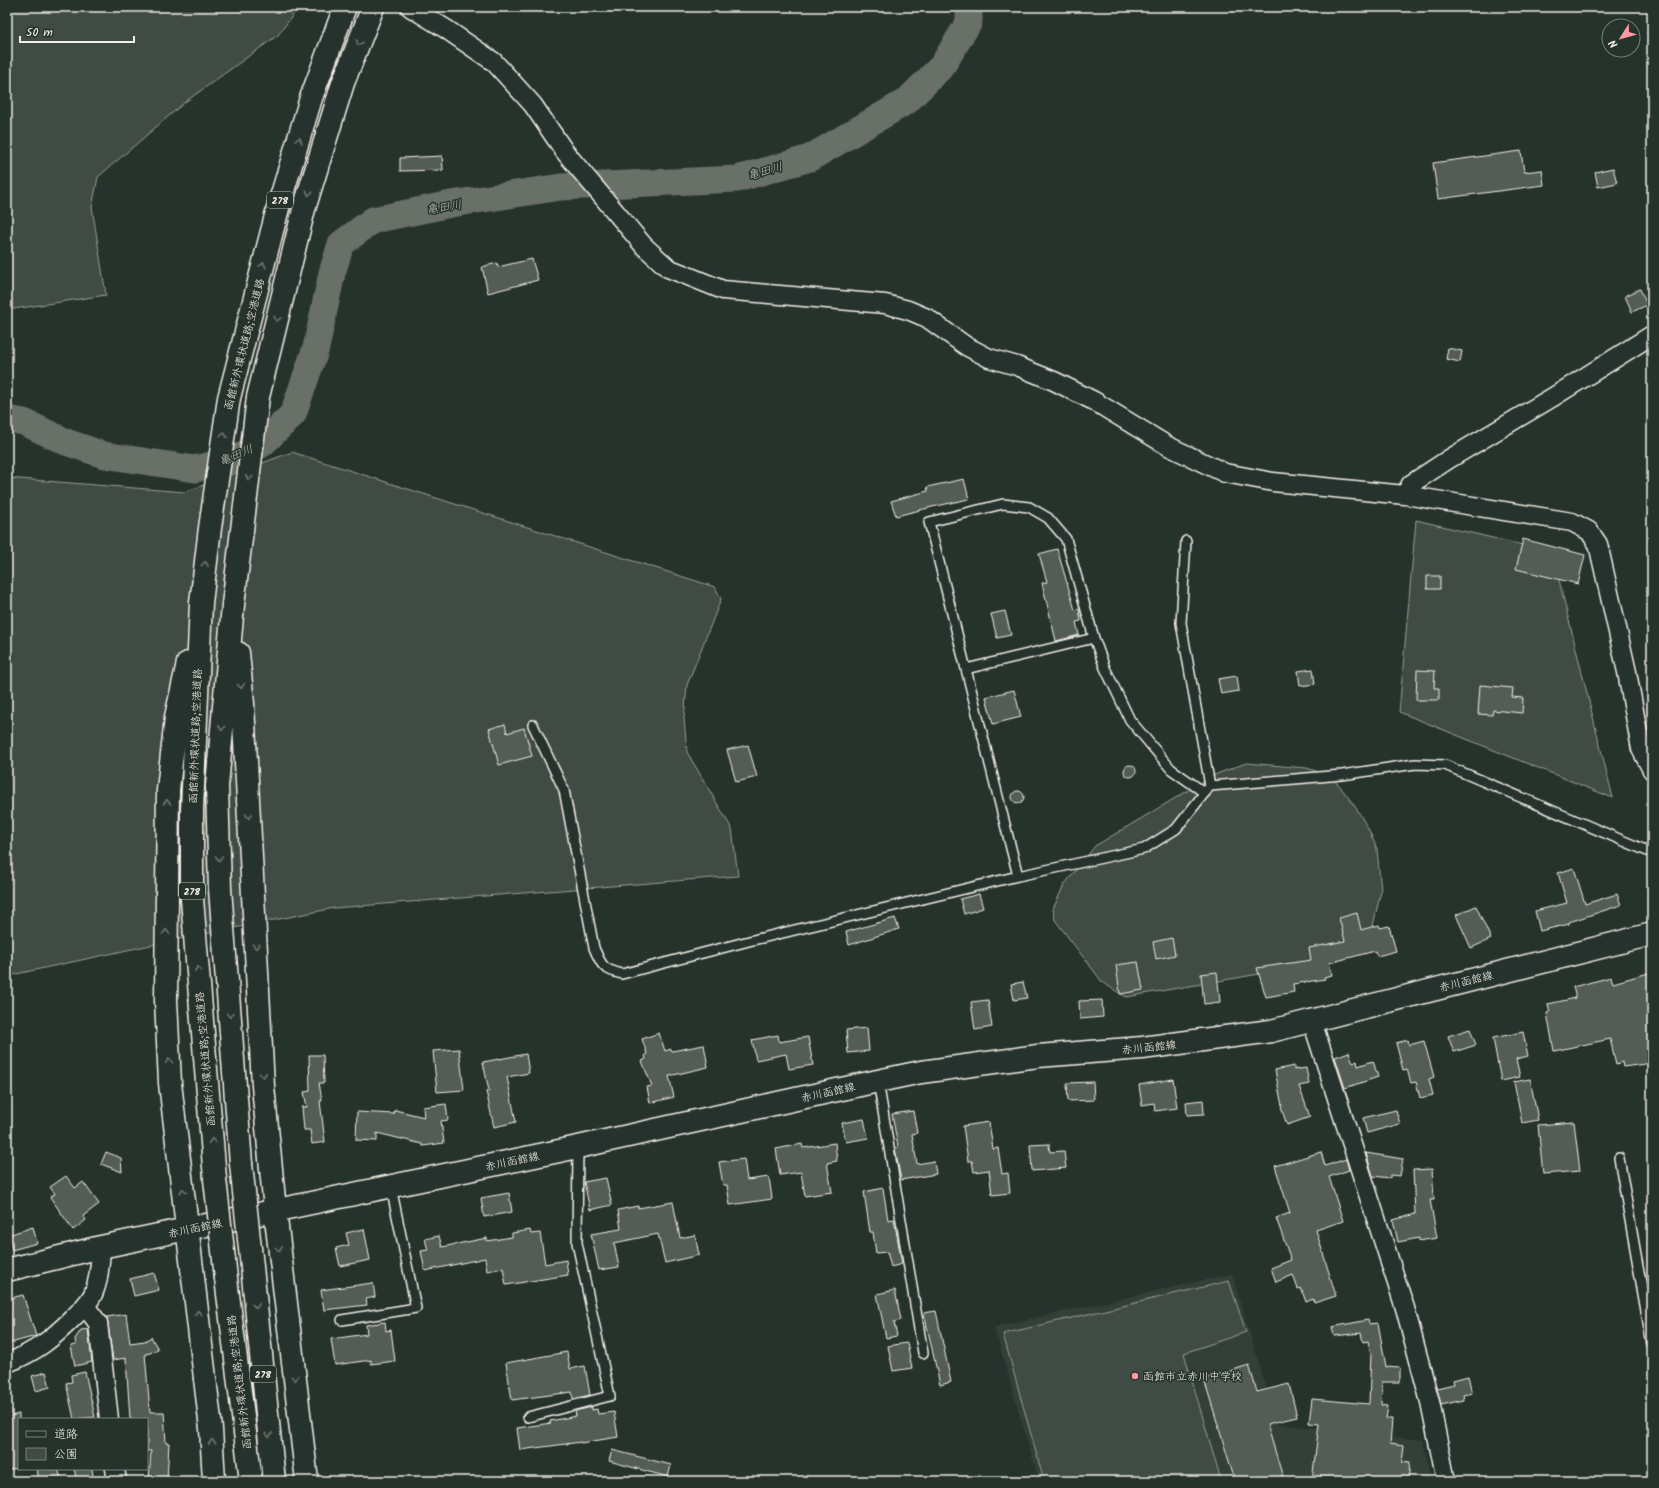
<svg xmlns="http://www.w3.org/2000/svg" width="1659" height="1488" font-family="Kalam,'Klee One',sans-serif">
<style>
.built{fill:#333f39}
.green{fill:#414b45;stroke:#9a9e96}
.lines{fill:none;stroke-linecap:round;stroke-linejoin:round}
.river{stroke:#676f68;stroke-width:27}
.building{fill:#525c55;stroke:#f4f1e8}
.service-casing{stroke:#f4f1e8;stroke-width:12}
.minor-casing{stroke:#f4f1e8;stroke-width:21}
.secondary-casing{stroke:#f4f1e8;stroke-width:25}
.motorway-casing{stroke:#f4f1e8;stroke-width:25}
.service{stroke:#26332d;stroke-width:9}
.minor{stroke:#26332d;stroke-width:18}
.secondary{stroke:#26332d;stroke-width:22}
.motorway{stroke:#26332d;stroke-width:22}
.motorway-bridge-casing{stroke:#f4f1e8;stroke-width:25;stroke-linecap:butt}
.motorway-bridge{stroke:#26332d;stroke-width:22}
.oneway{stroke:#6e766e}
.poi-dot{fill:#ff9aa2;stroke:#26332d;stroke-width:1.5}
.labels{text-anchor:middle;stroke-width:3;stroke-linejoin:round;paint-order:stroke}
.shield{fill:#26332d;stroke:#b6b8b0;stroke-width:1}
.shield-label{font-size:10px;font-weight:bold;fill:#f4f1e8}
.street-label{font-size:11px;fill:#f4f1e8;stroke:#26332d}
.poi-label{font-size:11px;fill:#f4f1e8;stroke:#26332d;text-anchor:start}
.water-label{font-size:12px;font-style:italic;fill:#bcbdb5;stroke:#26332d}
</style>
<rect width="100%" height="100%" fill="#26332d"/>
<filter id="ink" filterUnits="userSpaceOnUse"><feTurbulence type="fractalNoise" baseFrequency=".025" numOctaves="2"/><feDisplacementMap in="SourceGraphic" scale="8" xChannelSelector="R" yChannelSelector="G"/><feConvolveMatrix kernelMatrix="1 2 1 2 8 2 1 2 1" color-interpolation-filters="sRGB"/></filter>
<g filter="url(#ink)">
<!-- built -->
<path class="built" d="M1232 1274 1277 1424 1423 1440 1431 1481H1039L994 1327Z"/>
<!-- green -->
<path class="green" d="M7 7H299L278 35 185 102 98 177 92 207 106 295 7 310Z
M292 452 715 587 721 599 687 685 684 719 687 752 732 829 738 876 334 908 174 940 7 976V478L185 492Z
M1416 520 1552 552 1613 798 1399 712Z
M1246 763 1307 768 1328 775 1339 785 1356 808 1369 830 1377 849 1381 891 1372 930 1329 962 1126 997 1103 983 1055 920 1053 909 1064 885 1095 846 1214 775Z
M1229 1281 1246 1332 1184 1353 1221 1481H1044L1003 1334Z"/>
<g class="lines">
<!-- river -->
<path class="river" d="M7 419 24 422 66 442 104 455 195 469 229 461 248 452 262 444 293 414 316 348 332 273 341 244 373 220 451 204 561 187 737 179 810 158 907 101 942 66 969 22V7"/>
</g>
<!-- building -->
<path class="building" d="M1521 151 1524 172 1542 170 1544 185 1438 199 1433 163Z
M442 156 443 170 400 171V158Z
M1613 168 1617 183 1598 187 1595 172Z
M532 259 538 280 488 293 482 267 497 263 498 267Z
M1640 289 1647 305 1632 312 1625 296Z
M1448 348 1462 351 1460 362 1446 359Z
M964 479 969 499 932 507 896 516 891 501 928 491 927 487Z
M1523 539 1585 555 1578 584 1516 569Z
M1057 549 1075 610 1079 609 1081 621 1076 622 1079 635 1056 641 1042 583 1047 582 1039 554Z
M1427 576H1440V589H1427Z
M1005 611 1011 635 997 638 991 614Z
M1313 669 1315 684 1300 686 1298 671Z
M1417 670 1435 671 1434 688H1439V700H1416Z
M1237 676 1239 691 1221 694 1218 679Z
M1480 685 1513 688 1512 697 1523 698 1522 713 1493 710 1492 715 1478 714Z
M1014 690 1021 717 993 724 986 697Z
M505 724 507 733 524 728 532 756 499 765 489 729Z
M748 745 757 777 736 782 727 750Z
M1124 771a6 6 0 1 1 12 0a6 6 0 1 1-12 0Z
M1012 797a6 6 0 1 1 12 0a6 6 0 1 1-12 0Z
M1574 868 1585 904 1617 894 1621 905 1569 922V924L1540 931 1535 911 1567 903 1558 873Z
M979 894 983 908 964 914 960 899Z
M1476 906 1491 939 1471 948 1456 915Z
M1357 913 1361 930 1379 925 1380 928 1389 926 1396 951 1377 956 1375 951 1329 963 1332 975 1324 977 1325 979 1293 984 1294 992 1266 997 1257 968 1311 960 1309 948 1345 941 1339 918Z
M895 918 899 929 849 945 846 932Z
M1172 938 1175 955 1156 959 1153 942Z
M1138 962 1143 990 1120 994 1116 965Z
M1217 972 1220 1002 1204 1004 1201 974Z
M1652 972V1063L1623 1067 1622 1062 1616 1064 1610 1039 1554 1051 1547 1013 1550 1012 1548 1004 1576 998 1573 987 1611 977 1613 983Z
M1023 982 1027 998 1014 1000 1011 984Z
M988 1000 992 1027 975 1030 971 1002Z
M1102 1000 1103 1017 1080 1019 1079 1001Z
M867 1028 869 1051 848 1053 846 1030Z
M1470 1029 1476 1045 1454 1052 1448 1036Z
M1523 1032 1528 1056 1516 1059 1520 1077 1501 1081 1493 1038Z
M659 1033 665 1051 671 1049 672 1051 704 1045 708 1067 669 1076 674 1097 650 1103 647 1087 652 1086 642 1061 646 1059 645 1055 647 1054 642 1039Z
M778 1035 779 1042 808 1037 813 1065 789 1069 786 1054 756 1060 752 1040Z
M1408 1040 1409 1045 1424 1041 1434 1077 1429 1079 1433 1095 1420 1098 1416 1082 1411 1083 1407 1069 1403 1070 1396 1043Z
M459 1049 464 1090 437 1092 433 1051Z
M1349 1052 1353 1063 1357 1061 1358 1066 1373 1061 1378 1077 1345 1088 1335 1057Z
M526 1054 529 1073 507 1077 516 1122 494 1127 486 1091H489L483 1062Z
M309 1055H323L324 1083H319L322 1101H320L325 1142 312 1144 310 1130H304L302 1107H307L304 1092 310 1091Z
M1294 1066V1070L1306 1068 1309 1084 1299 1086 1310 1117 1287 1125 1281 1107 1282 1106 1275 1070Z
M1173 1079 1177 1108 1155 1111 1154 1103 1142 1105 1139 1085Z
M1530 1079 1538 1120 1522 1123 1514 1082Z
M1093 1082 1094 1100 1068 1101 1067 1083Z
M1203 1100 1204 1114 1187 1115 1186 1102Z
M446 1104 448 1120 441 1121 444 1143 423 1146 422 1144 377 1133V1141L356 1140 357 1112 394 1114 395 1110 424 1117 423 1107Z
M1396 1110 1400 1124 1367 1133 1363 1118Z
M913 1111 917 1133 912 1134 917 1164 934 1161 936 1174 901 1180 895 1148 898 1147 892 1114Z
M864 1119 868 1138 846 1142 842 1123Z
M989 1122 993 1149 998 1148 1002 1174 1008 1173 1010 1193 992 1195 989 1170 974 1172 972 1161H968L963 1126Z
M1574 1122 1580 1171 1543 1174 1538 1125Z
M835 1143 837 1161 827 1163 832 1192 805 1196 801 1172 780 1175 776 1149 802 1144 803 1148Z
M1049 1144 1050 1152 1064 1151 1066 1168 1032 1171 1030 1145Z
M106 1152 121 1158 122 1172 101 1164Z
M1321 1152 1325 1166 1346 1159 1349 1170 1329 1177 1343 1221 1316 1230 1336 1296 1314 1303 1313 1299 1306 1302 1301 1288 1298 1289 1293 1275 1276 1282 1271 1268 1291 1260 1276 1218 1290 1213 1275 1166Z
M1366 1153 1403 1159 1400 1176 1390 1175V1178L1373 1176Z
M744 1159 747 1180 769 1177 772 1199 730 1205 727 1185H723L719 1162Z
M1432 1169 1434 1200H1430L1437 1238 1419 1241V1238L1398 1242 1393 1220 1415 1214 1413 1170Z
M66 1176 75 1188 83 1182 99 1204 83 1216 86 1220 73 1230 50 1197 55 1194 50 1187Z
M606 1178 612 1205 590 1210 584 1182Z
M883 1188 888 1220 894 1219 902 1264 891 1267 887 1252 876 1253 873 1232H870L864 1192Z
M509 1193 512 1212 484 1217 481 1198Z
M673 1202 680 1238 695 1235 699 1255 665 1263 658 1234 614 1243 619 1267 599 1270 591 1234 621 1229 618 1210 638 1206V1208Z
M33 1227 37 1243 12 1250 8 1235Z
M364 1229 370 1260 340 1266 336 1248 349 1245 346 1233Z
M530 1230 531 1234 540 1233 545 1264 566 1260 568 1275 506 1285 503 1268 487 1271 485 1258 425 1271 421 1251 428 1250 425 1239 439 1236 442 1247 487 1238V1241L512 1237V1233Z
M154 1273 159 1290 134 1296 130 1279Z
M373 1283 375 1297 366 1299 367 1305 324 1310 321 1290Z
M895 1290 901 1320 894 1322 897 1336 886 1338 877 1294Z
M23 1295 36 1336 7 1344V1299Z
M936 1311 951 1382 940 1385 924 1313Z
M126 1314 130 1343 145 1341 151 1337 158 1349 150 1353 145 1354 150 1412H164L166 1443H169L167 1481 149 1480 151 1451H147V1419H130L126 1358 113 1360 107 1317Z
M1368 1320 1369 1324 1378 1323 1386 1367 1400 1368V1382H1382L1381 1405 1388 1406 1386 1419H1392L1390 1444 1404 1446 1402 1462 1410 1463 1408 1481H1312L1319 1424 1309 1423 1312 1399 1369 1404 1371 1354 1368 1341 1363 1342 1361 1333 1334 1336 1332 1327Z
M385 1322 386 1331 391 1330 395 1361 371 1364V1360L335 1365 331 1339 367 1334 366 1325Z
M88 1329 92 1362 75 1366 71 1346 76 1345 75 1339 81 1330Z
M907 1343 912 1368 893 1371 888 1346Z
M567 1352 570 1369 585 1366 590 1395 573 1399 572 1392 512 1400 506 1363Z
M1249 1365 1257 1392 1289 1384 1297 1417 1267 1424 1284 1481H1235L1204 1379Z
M46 1372 50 1387 36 1391 32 1376Z
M85 1372 95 1417 74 1419 66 1383 72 1382 71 1375Z
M1468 1376 1472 1393 1463 1395 1464 1400 1441 1405 1437 1388 1454 1384 1453 1380Z
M592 1407V1410L597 1409 598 1414 614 1412 618 1437 581 1443V1442L520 1450 517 1428 551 1423 550 1421 576 1416 575 1411Z
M19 1414V1468L7 1470V1417Z
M612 1450 671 1465 668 1477 609 1461Z
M37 1469H58L62 1481H39Z
M74 1469H92L94 1481H77Z"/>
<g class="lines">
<defs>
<path id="service" d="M1186 541 1181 623 1210 786 1342 775 1415 764 1445 765 1652 853
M966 669 1094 638
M533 725 564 790 594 948C602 966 602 969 622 974L749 941 1018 876 1144 849 1176 829 1210 786
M1018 876 929 522 1003 504 1029 507 1048 518 1066 539 1094 638 1105 668 1130 720 1171 769 1205 793
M878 1081 923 1353
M1619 1158 1652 1345
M342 1320 416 1308 391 1187
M528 1417 610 1396 577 1243 578 1148"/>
<path id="minor" d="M410 7 446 29 494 62 533 105 565 152 644 246 668 268 723 290 885 304 908 310 927 318 966 346 989 358 1017 366 1054 381 1094 401 1168 446 1225 473 1273 482 1405 495 1572 522 1589 531 1598 544 1627 672 1641 749 1652 770
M1405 495 1411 484 1449 459 1553 397 1652 335
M1312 1021 1405 1308 1430 1402 1446 1481
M85 1306 98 1323 109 1419
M7 1363C36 1352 53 1338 75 1316 82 1309 92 1300 95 1289 100 1276 100 1261 101 1247
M115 1469 117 1481"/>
<path id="secondary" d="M7 1270 101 1247 578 1147 878 1081 921 1072 1038 1056 1142 1048 1271 1031 1652 934"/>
<path id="motorway" d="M238 653 243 704 263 1086 275 1210 307 1481
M188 663 176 717 168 790 166 1000 170 1083 211 1429 214 1481
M241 1164 220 889 217 786 233 605 258 397 304 209 343 83 373 7
M215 1179 192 899V810L201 603 210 528 229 398 279 204 311 98 345 7
M252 1267 274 1481
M226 1278 251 1481"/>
</defs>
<!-- service casing -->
<use href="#service" class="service-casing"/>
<!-- minor casing -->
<use href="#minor" class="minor-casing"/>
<!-- secondary casing -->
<use href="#secondary" class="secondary-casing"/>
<!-- motorway casing -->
<use href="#motorway" class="motorway-casing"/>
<!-- service -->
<use href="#service" class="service"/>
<!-- minor -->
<use href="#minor" class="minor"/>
<!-- secondary -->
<use href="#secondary" class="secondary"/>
<!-- motorway -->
<use href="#motorway" class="motorway"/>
<defs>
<path id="motorway-bridge" d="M241 1164 252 1267
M215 1179 226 1278"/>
</defs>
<!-- motorway-bridge casing -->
<use href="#motorway-bridge" class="motorway-bridge-casing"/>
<!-- motorway-bridge -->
<use href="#motorway-bridge" class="motorway-bridge"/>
</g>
<!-- one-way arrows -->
<defs><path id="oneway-chevron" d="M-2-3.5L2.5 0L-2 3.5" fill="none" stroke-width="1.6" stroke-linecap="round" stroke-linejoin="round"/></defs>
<g class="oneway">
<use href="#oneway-chevron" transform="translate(359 43) rotate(112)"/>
<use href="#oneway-chevron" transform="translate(299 140) rotate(-73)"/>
<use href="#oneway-chevron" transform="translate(309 193) rotate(107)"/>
<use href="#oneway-chevron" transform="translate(263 265) rotate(-75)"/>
<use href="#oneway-chevron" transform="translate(277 319) rotate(104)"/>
<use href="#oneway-chevron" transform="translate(224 435) rotate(-81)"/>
<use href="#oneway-chevron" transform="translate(249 478) rotate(97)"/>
<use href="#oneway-chevron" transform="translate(205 564) rotate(-83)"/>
<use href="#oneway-chevron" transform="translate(241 686) rotate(84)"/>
<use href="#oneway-chevron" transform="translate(222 728) rotate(95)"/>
<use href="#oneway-chevron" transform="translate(167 802) rotate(-89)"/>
<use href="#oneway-chevron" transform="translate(249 816) rotate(87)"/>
<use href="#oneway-chevron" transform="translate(219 858) rotate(88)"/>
<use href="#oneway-chevron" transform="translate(166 932) rotate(-90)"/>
<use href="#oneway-chevron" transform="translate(256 946) rotate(87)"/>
<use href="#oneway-chevron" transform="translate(198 969) rotate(-95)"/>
<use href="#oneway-chevron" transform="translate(230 1015) rotate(86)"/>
<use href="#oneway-chevron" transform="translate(169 1061) rotate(-93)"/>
<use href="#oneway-chevron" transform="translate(263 1075) rotate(87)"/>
<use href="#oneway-chevron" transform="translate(212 1141) rotate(-95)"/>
<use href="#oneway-chevron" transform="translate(183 1191) rotate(-97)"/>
<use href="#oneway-chevron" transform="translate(279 1249) rotate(83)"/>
<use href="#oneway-chevron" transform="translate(256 1306) rotate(84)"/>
<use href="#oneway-chevron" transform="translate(198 1313) rotate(-96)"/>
<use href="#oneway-chevron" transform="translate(295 1378) rotate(83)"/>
<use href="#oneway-chevron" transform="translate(269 1435) rotate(84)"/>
<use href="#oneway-chevron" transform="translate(212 1442) rotate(-94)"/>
</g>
</g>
<!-- markers -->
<circle class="poi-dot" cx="1135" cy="1376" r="4"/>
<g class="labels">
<!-- shield labels -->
<g class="shield">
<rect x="267" y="192" width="26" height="16" rx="3"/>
<rect x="179" y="883" width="26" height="16" rx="3"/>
<rect x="250" y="1366" width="26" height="16" rx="3"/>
</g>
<g class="shield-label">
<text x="280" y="204">278</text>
<text x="192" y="895">278</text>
<text x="263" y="1378">278</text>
</g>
<!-- street labels -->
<g class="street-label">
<text transform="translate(244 344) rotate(-76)" y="4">函館新外環状道路;空港道路</text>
<text transform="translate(195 736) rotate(-88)" y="4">函館新外環状道路;空港道路</text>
<text transform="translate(1466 981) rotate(-14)" y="4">赤川函館線</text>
<text transform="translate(1149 1047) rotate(-6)" y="4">赤川函館線</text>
<text transform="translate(205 1059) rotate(-95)" y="4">函館新外環状道路;空港道路</text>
<text transform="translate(828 1092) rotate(-13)" y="4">赤川函館線</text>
<text transform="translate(512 1161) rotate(-12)" y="4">赤川函館線</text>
<text transform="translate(195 1228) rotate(-12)" y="4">赤川函館線</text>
<text transform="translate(239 1382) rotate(-97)" y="4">函館新外環状道路;空港道路</text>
</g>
<!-- poi labels -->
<g class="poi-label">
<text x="1143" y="1380">函館市立赤川中学校</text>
</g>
<!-- water labels -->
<g class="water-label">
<text transform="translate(765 171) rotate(-16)" y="4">亀田川</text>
<text transform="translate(444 207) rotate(-10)" y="4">亀田川</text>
<text transform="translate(236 455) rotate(-23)" y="4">亀田川</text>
</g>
</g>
<!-- margin -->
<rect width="1659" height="1488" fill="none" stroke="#26332d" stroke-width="24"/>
<rect x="12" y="12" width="1635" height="1464" fill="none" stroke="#f4f1e8" stroke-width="1.5" filter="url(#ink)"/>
<!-- legend -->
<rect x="18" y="1418" width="130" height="52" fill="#26332d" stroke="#787f78"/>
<rect x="26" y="1431" width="20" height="6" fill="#26332d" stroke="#787f78"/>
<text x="54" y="1438" font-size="12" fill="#f4f1e8">道路</text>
<rect x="26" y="1448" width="20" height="12" fill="#414b45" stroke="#787f78"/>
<text x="54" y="1458" font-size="12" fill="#f4f1e8">公園</text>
<!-- north arrow -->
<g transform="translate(1621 38) rotate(233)"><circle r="19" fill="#26332d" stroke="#787f78"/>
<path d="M0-3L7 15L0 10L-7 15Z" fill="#ff9aa2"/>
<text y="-6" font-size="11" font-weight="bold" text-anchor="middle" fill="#f4f1e8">N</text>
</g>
<!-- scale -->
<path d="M20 36v6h114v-6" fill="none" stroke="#f4f1e8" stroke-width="2"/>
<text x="26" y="36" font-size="12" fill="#f4f1e8" stroke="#26332d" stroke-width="3" paint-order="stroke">50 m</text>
</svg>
